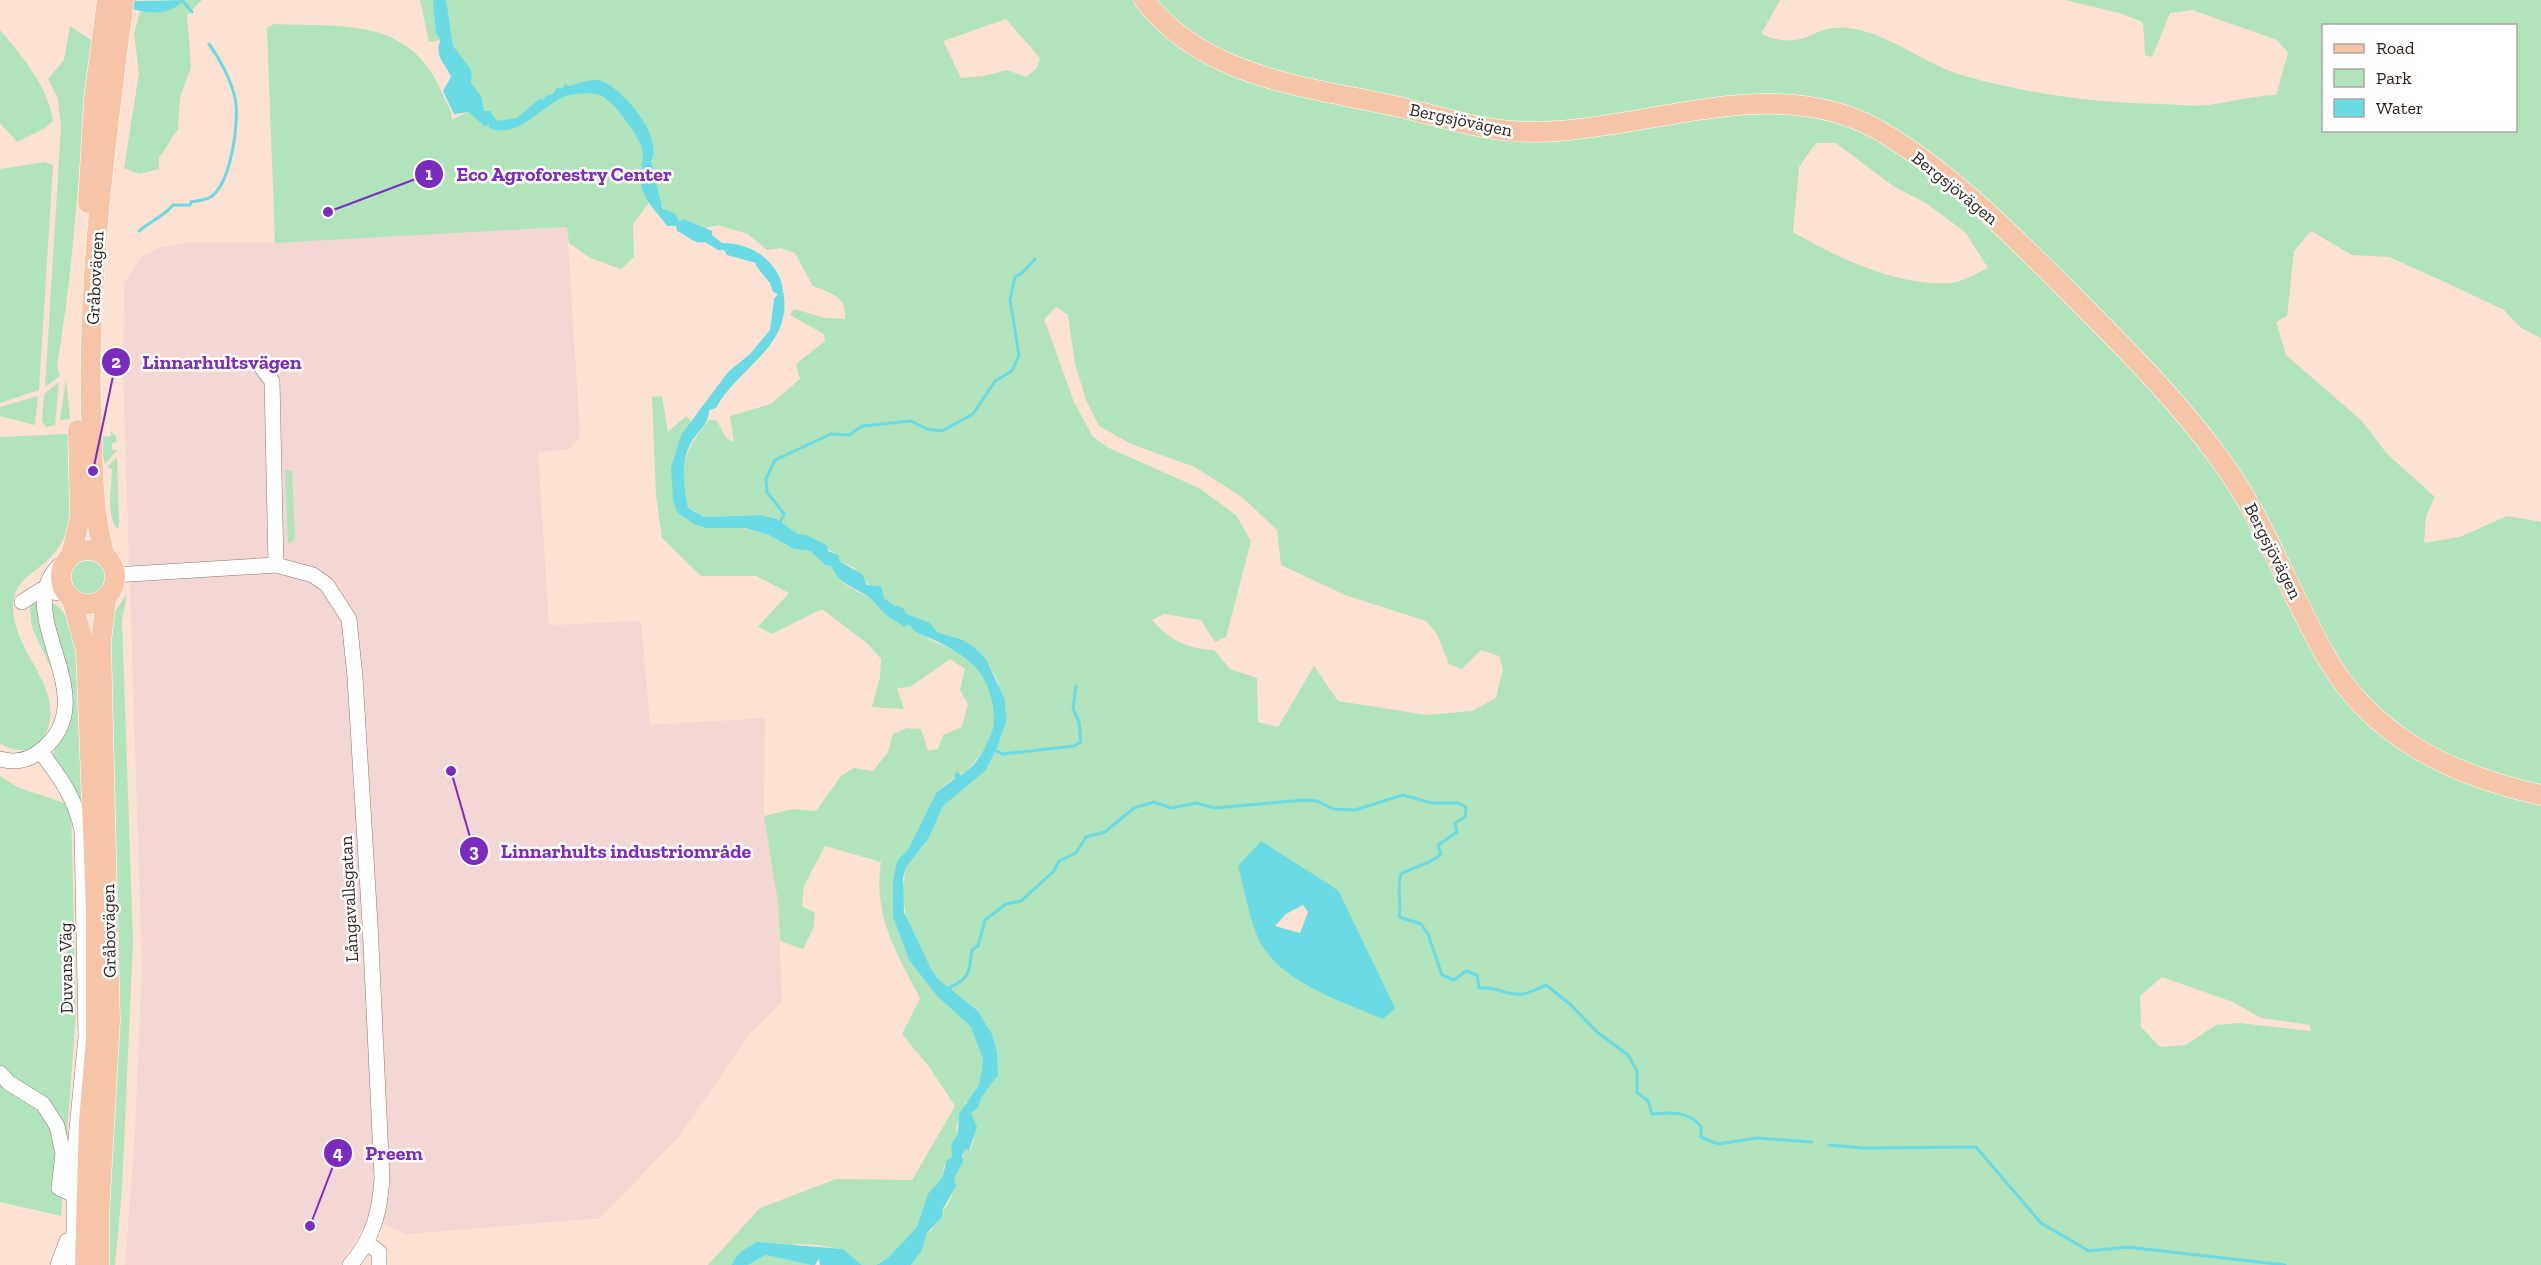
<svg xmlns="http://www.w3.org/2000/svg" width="2541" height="1265" font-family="'Zilla Slab',serif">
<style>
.industrial{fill:#f2d7d5}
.green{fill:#b1e3bc;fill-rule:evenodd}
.water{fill:#6adbe5;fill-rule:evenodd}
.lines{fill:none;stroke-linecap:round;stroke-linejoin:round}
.stream{stroke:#6adbe5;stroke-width:3}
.minor-casing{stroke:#90776b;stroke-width:16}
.major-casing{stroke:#fff;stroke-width:21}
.minor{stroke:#fff;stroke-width:15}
.major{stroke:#f6c5a8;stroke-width:20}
.labels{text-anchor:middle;stroke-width:5;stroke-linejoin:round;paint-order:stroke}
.street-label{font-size:18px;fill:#2d231e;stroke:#fff}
.leader{fill:none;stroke:#7b2cbf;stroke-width:2}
.callout-dot{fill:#7b2cbf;stroke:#fff;stroke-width:2}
.mark-label{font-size:18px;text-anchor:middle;font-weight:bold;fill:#fff}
.callout-label{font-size:20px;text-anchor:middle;font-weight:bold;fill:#7b2cbf;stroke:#fff;stroke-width:5;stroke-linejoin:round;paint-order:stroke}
</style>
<rect width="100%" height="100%" fill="#fde1d3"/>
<!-- industrial -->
<path class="industrial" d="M567 227 580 436 570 449 538 452 549 625 641 621 650 725 765 718 764 816 778 902 782 1001 749 1034 679 1137 600 1218 406 1234 369 1218 340 1265H125L135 1132 142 964 123 374 124 283 141 257 159 248 188 243H275Z"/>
<!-- green -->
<path class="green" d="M184 0H202L187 15 191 67 180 97 178 129 159 158V169L139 174 124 168 139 73 134 33 140 12H162Z
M420 0H1780L1761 34C1807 53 1810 24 1848 28 1891 33 1924 65 1965 76 2030 94 2091 103 2158 104 2174 104 2192 107 2208 105 2231 102 2252 96 2276 95L2288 53 2277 40 2192 10 2170 13 2152 57 2145 55 2143 22 2119 13 2065 0H2541V338L2521 328 2504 310 2447 283 2389 257 2352 255 2311 231 2294 251 2287 316 2276 322 2286 355 2362 421 2387 454 2435 497 2426 516 2424 543 2460 537 2507 516 2541 522V1265H911L922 1250 927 1233 931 1231 949 1202 954 1190V1177L966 1149 970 1151 974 1140 971 1113 978 1108 981 1098 998 1075 997 1052 992 1034 978 1011 938 979 931 969 908 926 902 893 906 867 912 856 922 848 943 806 985 770 996 750 999 684 986 659 974 647 963 640 937 632 929 623 907 614 902 607 893 605 884 598 877 585 871 587 853 567 839 561V555L798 534 777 519 761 515 704 517 688 508C679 469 683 451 709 420L717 421 726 438 734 442 730 416 771 404 800 379 796 364 825 341 824 334 790 315 794 309 825 318 845 319C847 297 831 293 813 286L795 253 780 248 767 250 748 234 718 225 705 228 684 219 679 221 660 205 657 192 633 224 634 257 621 269 590 258 569 243 567 227 275 243 267 28 273 24C339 27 406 17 439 86 443 97 452 109 452 120L481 105 471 83 472 73 453 46 452 38 429 42ZM1006 19 1040 58 1037 68 1026 77 1007 70 984 76 961 78 943 41ZM2324 26H2516V130H2324ZM1816 143H1836L1893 186 1926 203 1965 232 1988 268C1977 273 1962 282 1950 283 1899 287 1835 257 1793 232L1799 167ZM1056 307 1068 315 1075 364 1086 400 1099 426 1131 444 1195 467 1243 498 1277 530 1281 565 1345 595 1426 621 1437 634 1449 664 1462 669 1481 650 1499 656 1503 669 1496 698 1472 711 1427 715 1338 701 1314 666 1278 727 1258 722 1257 678 1230 669 1214 650C1189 650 1168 639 1152 620L1164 614 1201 620 1215 642 1226 637 1251 541 1236 515 1199 488 1109 448 1093 437 1074 402 1044 319ZM1261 841 1383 1019 1277 964ZM2162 977 2233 1002 2261 1018 2310 1025 2311 1031 2239 1023 2216 1025 2186 1045 2160 1047 2141 1027 2140 996Z
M70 26 91 40C80 148 75 260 57 366L60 376 45 387 61 127 58 99 48 79 64 60Z
M0 30C23 58 47 84 53 121L45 128 17 142 0 123Z
M44 162 53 165 39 390 0 403V169Z
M66 379 70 419 60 420Z
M59 382 55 425 46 427 42 421 44 394Z
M38 396 35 425 0 416V407Z
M662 396 668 432 686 416 691 421C670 459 671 469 677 512L769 535 794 549 810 551 825 565 831 566 833 573 846 585 871 599 887 616 909 624 930 640 958 651 970 660 981 672 989 688 994 712V727L985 749 967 771 957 775 936 793 909 848 897 861 893 880V917L909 960 937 996 971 1027 981 1051 983 1059 979 1085 970 1101 966 1102 956 1127 958 1134 951 1144 952 1157 944 1166 942 1179 932 1191 918 1227 888 1258 876 1265H862L843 1249 816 1245 798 1244 740 1252 731 1265H708L760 1208 836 1179 912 1180 955 1106 930 1068 902 1034 920 998C896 952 873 916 881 862L825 846 804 886 802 906 815 913 813 929 803 949 780 941 778 902 764 816 794 809 816 811 841 776 854 768 873 771 888 752 893 734 907 728 921 729 928 751 938 749 943 735 962 727 968 704 960 690 965 669 950 659 910 687 897 688 904 709 872 707 880 677 881 659 868 644 822 609 772 634 758 627 789 593 756 576H701L662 538 656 496 652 397Z
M111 431 116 436 117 442 112 443V450H117L105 464 99 437 111 436Z
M68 434C76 453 75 505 70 525 67 535 60 545 54 553 37 574 12 578 13 609 14 653 66 689 46 733 43 741 38 746 30 749 19 752 9 749 0 743V437Z
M117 457 119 524 118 530C105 514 112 488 112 469L107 467Z
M285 469 292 471 295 539 288 544Z
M68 578a19 19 0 1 1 38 0a19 19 0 1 1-38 0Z
M127 594 122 620 133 941 122 1189 115 1265H106L118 956 107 658 112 616Z
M36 598C67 602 70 624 78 650L85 810 76 791 59 769 53 757 55 747 61 736 60 687 32 628 30 608Z
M0 776 19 788 71 805 76 1012 61 1216 0 1202Z
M766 1255 811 1265H748Z"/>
<!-- water -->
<path class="water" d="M133 0 138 1 184 0C169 17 145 14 126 7Z
M433 0H446L453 46 469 67 472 73 471 83 481 96 484 111H490L497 121 517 118 539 99 543 100 546 96 553 94 557 87 562 89 565 84 570 86C579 83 587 80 596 80 620 82 665 138 651 161L662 208 675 214 679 221 684 219 712 231V235L722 243C743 243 762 251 774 268 781 276 783 288 784 298 790 347 736 370 716 408L709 410C709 425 698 430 691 443 680 463 684 487 688 508L704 517 761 515 777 519 798 534 806 535 827 545 828 551 839 555V561L862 574 867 585 881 586 884 598 893 605 902 607 907 614 930 623 937 632 963 640 974 647 986 659 1005 700 1006 722 996 750 985 771 943 806 928 839 906 867 903 878 904 912 931 969 938 979 978 1011 992 1034 997 1052 998 1075 981 1098 978 1108 971 1113 977 1127 969 1151 966 1149 962 1156 963 1162 954 1178 956 1186 943 1209 942 1217 927 1233 922 1250 911 1265H876L888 1258 917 1227 928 1194 942 1178 947 1160 952 1157 951 1144 958 1134 959 1114 979 1085 983 1059 971 1027 937 996 909 960 893 917V880L897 861 909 848 936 793 954 779 956 771 961 775C977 765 984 751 991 734 996 722 994 710 991 698 984 662 952 648 923 635 916 632 913 631 909 624L904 627C898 621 890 619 885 614 880 609 875 603 870 598 857 588 836 583 831 566L825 565 810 551 794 549 769 535 744 528H706L694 524 677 512 673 500 671 468 681 435 728 372 750 354 770 330 774 299 778 294 773 292 770 283 756 266V263L727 255 724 250H718L705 242C694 245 687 235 677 231L676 226H667C658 213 648 205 642 189 638 177 645 161 642 148 639 136 613 101 602 96 592 92 577 93 566 96 541 105 519 140 489 128V125L484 126 469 112 454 114 443 91 451 77C445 62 433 56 441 39L436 33Z
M1261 841 1338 890 1395 1008 1383 1019C1341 1001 1274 981 1256 933 1248 912 1244 888 1238 866ZM1303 905 1308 912 1300 933 1275 926 1286 914Z
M757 1242 843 1249 862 1265H820L819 1259 815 1265H811L766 1255 748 1265H731L740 1252Z"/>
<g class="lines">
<!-- stream -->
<path class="stream" d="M182 0 192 12
M139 231C151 221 164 216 173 205H190L191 202C196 201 204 200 209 198 231 186 240 121 235 98 231 80 220 59 209 44
M780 523 784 514 767 492 766 479 775 460 831 434 849 435 862 426 911 421 927 429 942 431 973 414 995 381 1012 371 1019 355 1010 300 1015 277 1022 273 1035 259
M994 750 1003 754 1074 746 1081 742 1079 722 1073 709 1076 686
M950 992V987C971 979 969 969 972 950L978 946 985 920 1006 904 1021 901 1054 871 1059 861 1076 853 1086 837 1105 832 1134 808 1154 802 1171 808 1196 803 1215 808 1304 800 1317 801 1333 809 1355 810 1403 795 1432 803H1458L1466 807 1465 817 1455 823 1457 832 1438 845 1441 854C1430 865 1414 866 1401 874 1396 890 1402 902 1399 917L1421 924 1428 934 1442 975 1454 980 1466 971 1477 975 1479 988C1497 986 1506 996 1523 994 1530 993 1539 988 1546 985L1570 1004 1597 1032 1628 1055 1637 1071V1092L1648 1101 1652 1114C1672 1112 1687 1111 1701 1126V1137L1718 1144 1757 1138 1812 1142
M1829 1145 1863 1148 1976 1147 2041 1223 2089 1251 2127 1247 2285 1265"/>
<defs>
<path id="minor" d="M262 368 272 381 276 565
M115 575 276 565 313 575 327 585 349 619 355 677 370 924 382 1178C380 1212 373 1239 350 1265
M22 602 41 590 66 594
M40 751C60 777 76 799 82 831L86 1037 74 1159V1265
M0 759C14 763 27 761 39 752 113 698 0 608 66 560
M0 1073 9 1083 43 1104 57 1126 63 1154 59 1188 74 1195
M367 1243 379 1252V1265
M58 1265 67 1241 73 1240"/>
<path id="major" d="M1144 0C1205 78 1304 86 1395 106 1456 120 1492 136 1557 131 1664 124 1782 73 1882 132 1954 175 2015 238 2074 297 2125 348 2177 400 2220 459 2264 519 2287 587 2323 651 2369 736 2450 775 2541 795
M88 203 94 99 107 0
M61 577a27 27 0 1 1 54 0a27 27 0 1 1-54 0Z
M71 556 80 517 78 430
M105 556C94 519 93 478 92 439 85 293 105 145 124 0
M72 600 86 651 96 907V1041L89 1121 85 1265
M99 1265V1215L110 1021 101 642 106 598"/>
</defs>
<!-- minor casing -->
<use href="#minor" class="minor-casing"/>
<!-- major casing -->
<use href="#major" class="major-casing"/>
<!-- minor -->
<use href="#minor" class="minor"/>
<!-- major -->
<use href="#major" class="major"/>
</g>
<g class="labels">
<!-- street labels -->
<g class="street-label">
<text transform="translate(1461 120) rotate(12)" y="6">Bergsjövägen</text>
<text transform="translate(1955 188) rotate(39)" y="6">Bergsjövägen</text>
<text transform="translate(95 278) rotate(-87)" y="6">Gråbovägen</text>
<text transform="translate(2273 551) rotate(63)" y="6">Bergsjövägen</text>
<text transform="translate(349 899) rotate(-93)" y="6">Långavallsgatan</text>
<text transform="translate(109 931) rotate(-91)" y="6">Gråbovägen</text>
<text transform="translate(66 968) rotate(-91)" y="6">Duvans Väg</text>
</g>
</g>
<!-- callouts -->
<path class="leader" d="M328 212L429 174M93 471L116 362M451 771L474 851M310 1226L338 1153"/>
<g class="callout-dot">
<circle cx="328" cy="212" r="6"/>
<circle cx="93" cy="471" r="6"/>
<circle cx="451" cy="771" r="6"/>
<circle cx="310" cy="1226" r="6"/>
<circle cx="429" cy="174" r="15"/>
<circle cx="116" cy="362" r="15"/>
<circle cx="474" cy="851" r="15"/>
<circle cx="338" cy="1153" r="15"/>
</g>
<g class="mark-label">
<text x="429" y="180">1</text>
<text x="116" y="368">2</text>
<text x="474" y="857">3</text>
<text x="338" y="1159">4</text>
</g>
<g class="callout-label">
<text x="564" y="181">Eco Agroforestry Center</text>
<text x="222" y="369">Linnarhultsvägen</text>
<text x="626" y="858">Linnarhults industriområde</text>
<text x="394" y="1160">Preem</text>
</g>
<!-- legend -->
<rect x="2322" y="24" width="195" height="108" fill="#ffffff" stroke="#aba7a5" stroke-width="1.5"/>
<rect x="2334" y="44" width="30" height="9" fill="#f6c5a8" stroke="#aba7a5" stroke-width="1.5"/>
<text x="2376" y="54" font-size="18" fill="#2d231e">Road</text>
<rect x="2334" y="69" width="30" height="18" fill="#b1e3bc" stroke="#aba7a5" stroke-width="1.5"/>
<text x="2376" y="84" font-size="18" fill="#2d231e">Park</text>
<rect x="2334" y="99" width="30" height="18" fill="#6adbe5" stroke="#aba7a5" stroke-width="1.5"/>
<text x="2376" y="114" font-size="18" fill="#2d231e">Water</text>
</svg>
